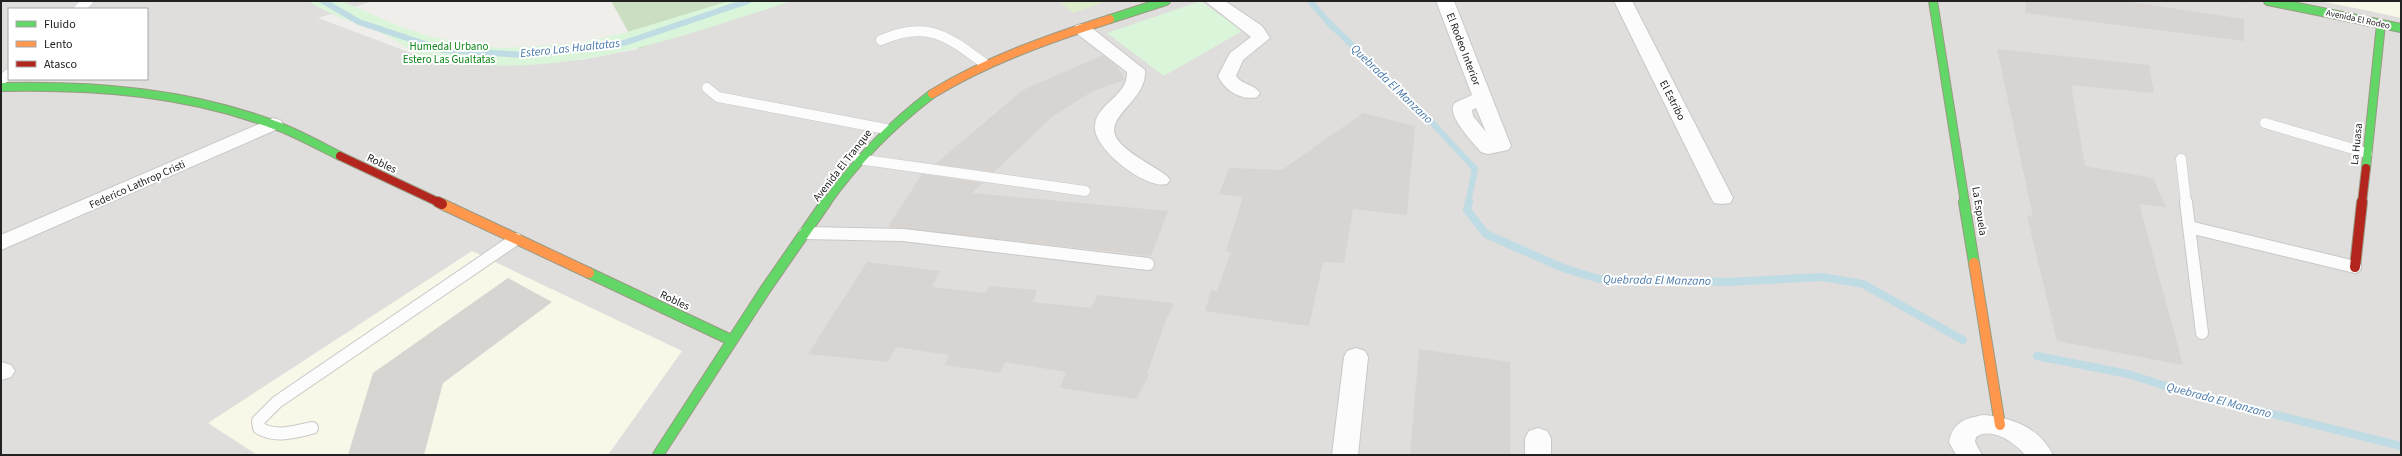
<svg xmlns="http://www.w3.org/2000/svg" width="2402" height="456" font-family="'Source Sans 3',sans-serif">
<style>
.residential{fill:#dfdedc;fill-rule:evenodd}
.education{fill:#f8f7e8}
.grass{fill:#ddeccb}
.forest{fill:#cbdec1}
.park{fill:#daf5da}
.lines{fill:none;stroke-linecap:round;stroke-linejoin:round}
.stream-far1{stroke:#bfdbe3;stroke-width:6}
.stream{stroke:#bfdbe3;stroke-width:8}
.building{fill:#d7d4d2}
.lane-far1-casing{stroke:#c9c8c7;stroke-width:11}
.lane-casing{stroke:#c9c8c7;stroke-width:14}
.street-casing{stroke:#c9c8c7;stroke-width:2}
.fast-far1-casing{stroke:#999a82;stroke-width:10}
.fast-casing{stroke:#999a82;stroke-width:12}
.slow-far1-casing{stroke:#999a82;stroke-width:10}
.slow-casing{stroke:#999a82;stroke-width:12}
.jam-far1-casing{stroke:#999a82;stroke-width:10}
.jam-casing{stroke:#999a82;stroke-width:12}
.path{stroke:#dccecd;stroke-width:2;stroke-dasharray:1.5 1.5;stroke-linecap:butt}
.lane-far1{stroke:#fdfcfc;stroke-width:10}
.lane{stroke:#fdfcfc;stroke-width:12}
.street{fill:#fdfcfc;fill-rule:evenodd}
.fast-far1{stroke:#63d668;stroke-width:8}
.fast{stroke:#63d668;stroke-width:10}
.slow-far1{stroke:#ff974d;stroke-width:8}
.slow{stroke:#ff974d;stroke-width:10}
.jam-far1{stroke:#b3261e;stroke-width:8}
.jam{stroke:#b3261e;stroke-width:10}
.labels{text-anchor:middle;stroke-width:4;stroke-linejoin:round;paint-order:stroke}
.far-street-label{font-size:9px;fill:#222;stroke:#fff}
.park-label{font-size:11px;fill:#0c8416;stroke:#fff}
.street-label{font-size:11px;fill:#222;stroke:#fff}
.water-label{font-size:12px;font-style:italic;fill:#4a7aab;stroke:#fff}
</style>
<rect width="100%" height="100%" fill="#f0eeeb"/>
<!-- residential -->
<path class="residential" d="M1 1H373L318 18 427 59 449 64 581 60 638 49 792 1H2401V455H1ZM9 9H147V79H9Z"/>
<!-- education -->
<path class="education" d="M2319 1H2401V18L2370 11Z
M472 251 682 351 608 455H257L208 423Z"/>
<!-- grass -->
<path class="grass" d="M1059 1H1107L1073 13Z"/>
<!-- forest -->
<path class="forest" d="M611 1H792L638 49Z"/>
<!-- park -->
<path class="park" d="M308 1H342L399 26 432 37 475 45 503 48 580 43 624 33 729 1H792C691 33 590 71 482 65 464 65 446 64 428 59 411 54 399 40 383 34 358 23 331 16 308 1Z
M1201 1 1242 31 1164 76 1107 33Z"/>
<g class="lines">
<!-- stream-far1 -->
<path class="stream-far1" d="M323 1 359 22 443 50 526 55 624 43 748 1
M1310 1 1329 23 1424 114 1475 169 1468 203"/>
<!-- stream -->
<path class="stream" d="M1469 202 1467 210 1486 234 1563 268 1599 279 1728 282 1822 277 1863 284 1963 340
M2037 356 2128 374 2188 393 2401 446"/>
</g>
<!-- building -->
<path class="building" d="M2026 1H2123L2244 19V41L2025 13Z
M1997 49 2149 65 2154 93 2071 85 2085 166 2153 178 2166 207 2139 204 2183 365 2057 341 2027 216 2033 217Z
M1103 55 1118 67 1125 80 1093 91 1052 117 994 172 935 164 1023 90Z
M1363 113 1415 126 1407 215 1353 209 1344 263 1323 262 1309 326 1205 311 1211 290 1217 291 1231 252 1226 251 1243 197 1219 194 1229 168 1282 170Z
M922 174 983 183 972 193 1168 211 1151 256 888 227Z
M867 262 940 271 932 287 985 293 990 286 1037 290 1033 302 1091 308 1098 295 1174 303 1164 325 1147 374 1149 375 1136 399 1060 388 1066 372 1005 362 1000 373 945 365 949 355 896 347 888 362 808 354Z
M508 278 552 302 443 383 424 455H348L373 373Z
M1419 349 1510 362V455H1410Z"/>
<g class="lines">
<defs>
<path id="lane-far1" d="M79 9 88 1
M881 40C928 20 947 36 985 64
M1 80 9 74
M707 88 718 97 886 129
M2265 123 2367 153
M858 159 1085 191
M2181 159 2186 203"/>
<path id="lane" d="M2186 202 2202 333
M2189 227 2355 267
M805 233 903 235 1148 264
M312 428C294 432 276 438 259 428L258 421 277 402 516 239"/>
<path id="street" d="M1205 1H1225L1262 26 1270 38 1243 60 1236 76C1242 85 1254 84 1260 93L1257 97C1240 101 1225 90 1218 76L1230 53 1251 37Z
M1436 1H1454L1511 146 1508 150 1488 154 1481 152C1474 144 1444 113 1455 103 1459 100 1467 98 1472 95ZM1476 108 1486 132 1473 116 1472 110Z
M1614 1H1632L1733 198 1730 203 1722 204 1714 203 1711 198Z
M1082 24 1088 25 1145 70C1148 103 1096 118 1121 144 1134 157 1152 165 1167 176L1170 180 1167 184C1147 190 1092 149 1095 125 1097 103 1128 96 1127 72L1076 33 1073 29 1076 25Z
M273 118 280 120 283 124 280 128 1 250V235Z
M1356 348 1365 351 1368 357 1358 455H1332L1344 357 1347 351Z
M1 362 11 365 15 371 11 377 1 380Z
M1984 415C2014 418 2039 428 2053 455H2025C2016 443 1991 426 1976 437L1975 442 1982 455H1956L1949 442C1953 422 1965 418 1984 415Z
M1538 428 1547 431 1551 438V455H1525V438L1529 431Z"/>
<path id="fast-far1" d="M1933 1 1965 203
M2268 1 2401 28
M1110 19 1166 1
M1 87C96 85 190 92 280 127 300 135 320 146 340 156
M2366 168 2381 24
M826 203C856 161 891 125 932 94"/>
<path id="fast" d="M1964 202 1974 263
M589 273 731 340
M658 455 765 290 826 202"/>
<path id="slow-far1" d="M932 94C988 60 1048 39 1110 19"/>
<path id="slow" d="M442 204 589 273
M1974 263 2000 425"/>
<path id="jam-far1" d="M340 156 440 203
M2362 203 2366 168"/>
<path id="jam" d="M438 202 442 204
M2355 267 2362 202"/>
</defs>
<!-- lane-far1 casing -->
<use href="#lane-far1" class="lane-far1-casing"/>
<!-- lane casing -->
<use href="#lane" class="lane-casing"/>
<!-- street casing -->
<use href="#street" class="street-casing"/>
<!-- fast-far1 casing -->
<use href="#fast-far1" class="fast-far1-casing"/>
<!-- fast casing -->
<use href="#fast" class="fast-casing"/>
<!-- slow-far1 casing -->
<use href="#slow-far1" class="slow-far1-casing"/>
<!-- slow casing -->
<use href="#slow" class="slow-casing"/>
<!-- jam-far1 casing -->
<use href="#jam-far1" class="jam-far1-casing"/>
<!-- jam casing -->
<use href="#jam" class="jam-casing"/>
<!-- path -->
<path class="path" d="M2236 1 2247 3"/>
<!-- lane-far1 -->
<use href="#lane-far1" class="lane-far1"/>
<!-- lane -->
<use href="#lane" class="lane"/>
<!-- street -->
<use href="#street" class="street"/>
<!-- fast-far1 -->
<use href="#fast-far1" class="fast-far1"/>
<!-- fast -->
<use href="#fast" class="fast"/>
<!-- slow-far1 -->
<use href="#slow-far1" class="slow-far1"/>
<!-- slow -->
<use href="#slow" class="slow"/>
<!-- jam-far1 -->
<use href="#jam-far1" class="jam-far1"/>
<!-- jam -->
<use href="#jam" class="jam"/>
</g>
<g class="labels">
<!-- far-street labels -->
<g class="far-street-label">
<text transform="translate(2358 19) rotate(12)" y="3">Avenida El Rodeo</text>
</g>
<!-- park labels -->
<g class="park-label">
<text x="449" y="50">Humedal Urbano<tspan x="449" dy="13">Estero Las Gualtatas</tspan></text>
</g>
<!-- street labels -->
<g class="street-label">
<text transform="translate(1464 49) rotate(69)" y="4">El Rodeo Interior</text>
<text transform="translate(1673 100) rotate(63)" y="4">El Estribo</text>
<text transform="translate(2356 144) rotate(-84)" y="4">La Huasa</text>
<text transform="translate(382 163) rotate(25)" y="4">Robles</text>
<text transform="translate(842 165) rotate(-52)" y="4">Avenida El Tranque</text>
<text transform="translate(137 184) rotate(-24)" y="4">Federico Lathrop Cristi</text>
<text transform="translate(1980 211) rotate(81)" y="4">La Espuela</text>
<text transform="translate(675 300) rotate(25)" y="4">Robles</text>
</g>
<!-- water labels -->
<g class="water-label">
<text transform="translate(570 48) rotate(-6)" y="4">Estero Las Hualtatas</text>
<text transform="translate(1392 84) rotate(44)" y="4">Quebrada El Manzano</text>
<text transform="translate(1657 280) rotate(1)" y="4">Quebrada El Manzano</text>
<text transform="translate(2219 400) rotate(15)" y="4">Quebrada El Manzano</text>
</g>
</g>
<!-- border -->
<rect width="2402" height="456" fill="none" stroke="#222222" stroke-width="4"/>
<!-- legend -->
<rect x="8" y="8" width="140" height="72" fill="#ffffff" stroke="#a7a7a7"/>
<rect x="16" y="21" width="20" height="6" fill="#63d668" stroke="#a7a7a7"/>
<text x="44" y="28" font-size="12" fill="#222222">Fluido</text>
<rect x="16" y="41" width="20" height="6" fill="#ff974d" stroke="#a7a7a7"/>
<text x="44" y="48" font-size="12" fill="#222222">Lento</text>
<rect x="16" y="61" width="20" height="6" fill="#b3261e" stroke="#a7a7a7"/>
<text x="44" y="68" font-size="12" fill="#222222">Atasco</text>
</svg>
